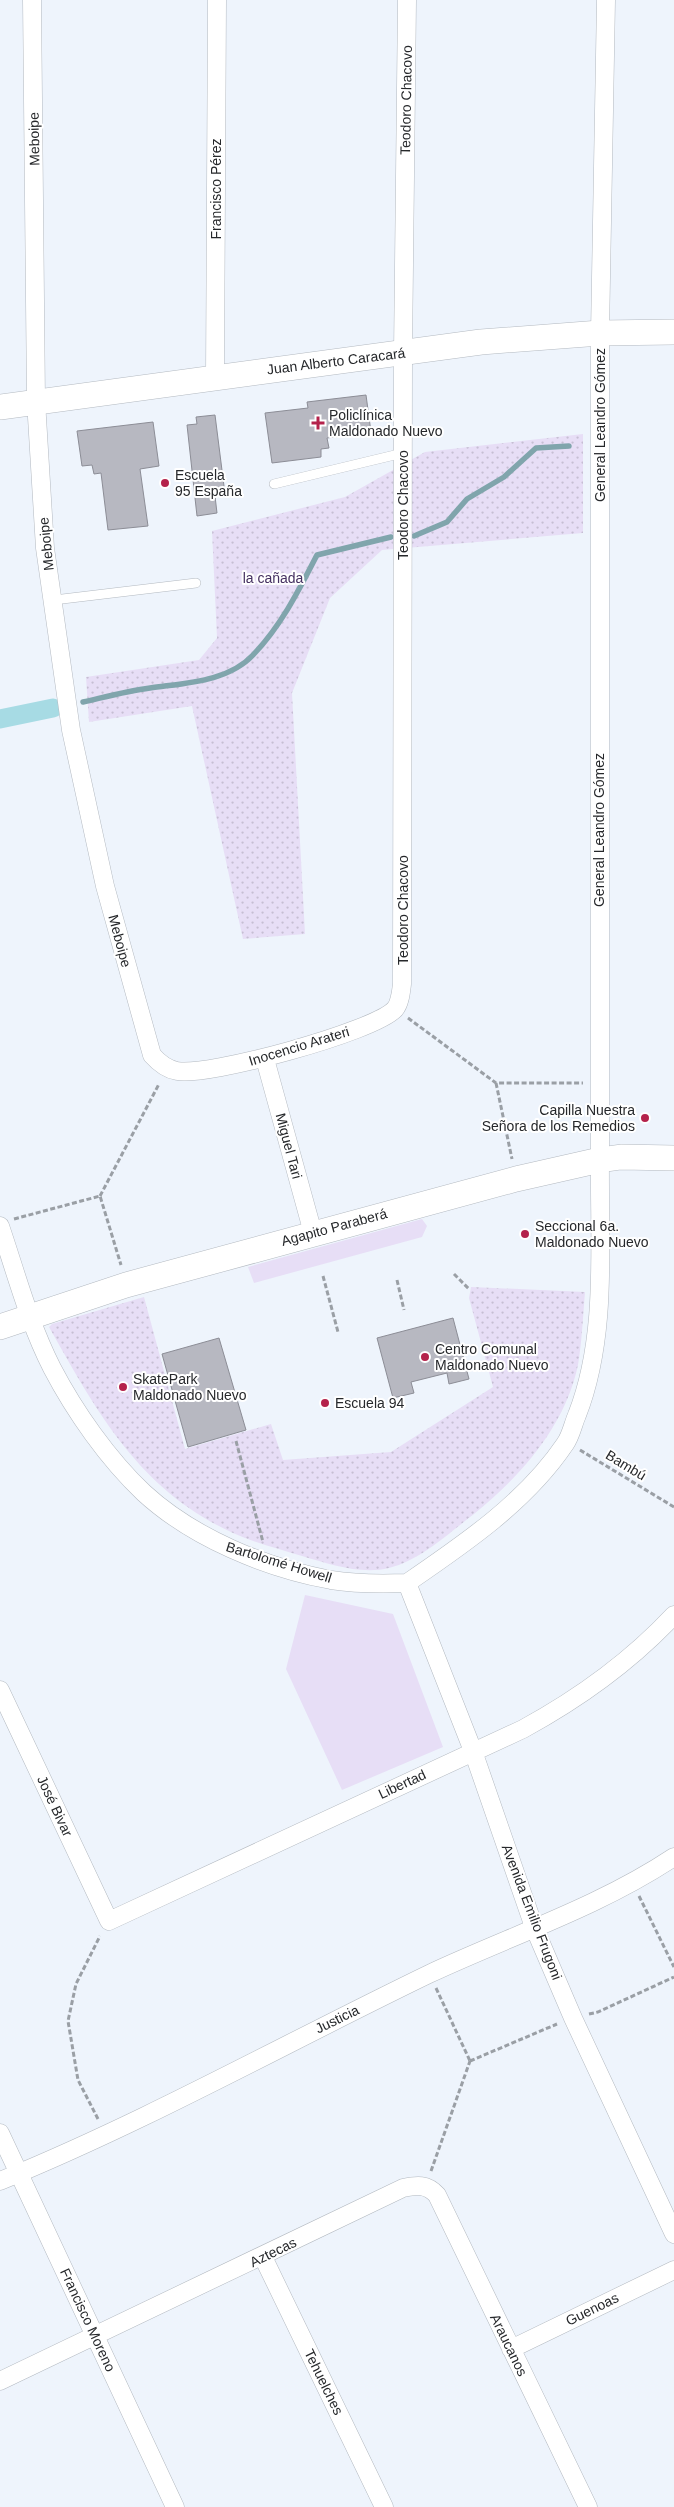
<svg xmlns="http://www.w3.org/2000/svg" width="674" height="2507" font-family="Arial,sans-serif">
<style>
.grass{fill:#e7def6}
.park{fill:url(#park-dots)}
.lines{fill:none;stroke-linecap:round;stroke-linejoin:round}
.stream{stroke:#80a5ac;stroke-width:5.5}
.canal{stroke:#a7dbe4;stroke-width:19}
.building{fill:#b7b8c1;stroke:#8c8d96}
.lane-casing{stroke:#b3b9c0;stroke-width:10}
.street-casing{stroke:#b3b9c0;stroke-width:19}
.secondary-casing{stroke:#b3b9c0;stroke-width:26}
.path{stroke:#9a9fa5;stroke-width:3;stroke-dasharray:5 2.5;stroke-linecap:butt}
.lane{stroke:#fff;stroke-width:9}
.street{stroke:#fff;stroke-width:18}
.secondary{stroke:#fff;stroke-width:25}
.poi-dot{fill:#b4224b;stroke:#fff;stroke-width:2}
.labels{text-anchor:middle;stroke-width:4;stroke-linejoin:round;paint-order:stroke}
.street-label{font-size:14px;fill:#26282b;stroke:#fff}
.poi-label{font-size:14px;fill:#26282b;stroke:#fff;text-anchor:start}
.park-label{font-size:14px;fill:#453161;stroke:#fff}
</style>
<defs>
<pattern id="park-dots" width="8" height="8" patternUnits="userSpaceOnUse" patternTransform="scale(1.25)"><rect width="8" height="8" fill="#e7def6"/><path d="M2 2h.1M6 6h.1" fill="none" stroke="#c6bed3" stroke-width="1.8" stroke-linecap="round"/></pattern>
</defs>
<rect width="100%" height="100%" fill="#eef4fc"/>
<!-- grass -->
<path class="grass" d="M422 1219 427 1226 422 1237 254 1283 248 1267Z
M305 1595 393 1614 443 1747 342 1790 286 1669Z"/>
<!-- park -->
<path class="park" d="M583 434V533L382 550 330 598 292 693 305 934 243 939 192 706 89 722 86 677 199 660 217 638 212 531 345 497 425 452Z
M471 1287 585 1292C583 1316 582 1341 578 1365 565 1426 522 1475 474 1514 449 1533 421 1560 389 1568 361 1575 329 1564 302 1556 279 1549 255 1543 233 1533 139 1490 97 1412 49 1327L52 1324 144 1297 185 1449 271 1424 283 1460 391 1452 493 1387 469 1298Z"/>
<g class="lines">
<!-- stream -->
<path class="stream" d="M414 536 447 522 467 499 504 477 536 448 569 446
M83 702C105 697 127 691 150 688 184 683 228 682 253 655 281 626 299 590 317 555L391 537"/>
<!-- canal -->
<path class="canal" d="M0 719 53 708"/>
</g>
<!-- building -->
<path class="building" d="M366 395 371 432 327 438 329 448 321 449V457L272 463 265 413 308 408 307 402Z
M215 415 225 494 215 496 217 513 197 516 187 425 197 424 196 417Z
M153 422 159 466 140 469 148 526 108 530 101 473 94 474 92 465 82 466 77 431Z
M453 1318 469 1379 449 1384 447 1373 411 1382 414 1393 393 1398 377 1338Z
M219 1338 246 1430 188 1447 162 1354Z"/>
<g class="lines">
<defs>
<path id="lane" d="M274 484 403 453
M54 600 196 583"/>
<path id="street" d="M32 0 36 401 45 548 71 730 105 886 152 1055C159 1063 166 1069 177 1071 207 1077 374 1032 395 1009 400 1003 401 992 402 984L403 353 407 0
M215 377 217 0
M265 1059 313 1233
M0 1226C16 1273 29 1323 52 1368 75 1412 108 1459 144 1493 193 1538 266 1568 331 1580 356 1584 381 1584 407 1583
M407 1583C464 1544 526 1502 565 1444 571 1436 573 1424 577 1415 608 1336 599 1244 600 1160V333L606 0
M407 1583 473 1751 534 1927 573 2018 674 2234
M0 1690 109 1921 523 1729C580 1698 630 1662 674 1615
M0 2133 175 2507
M0 2181C147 2121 286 2043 429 1974 510 1936 599 1907 674 1857
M263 2257 384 2507
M511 2349 674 2270
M0 2381 403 2188C417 2185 427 2184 437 2195L588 2507"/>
<path id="secondary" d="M0 407 481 342 600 333 674 332
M0 1327 126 1285 516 1179 600 1160 621 1157 674 1158"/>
</defs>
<!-- lane casing -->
<use href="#lane" class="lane-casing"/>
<!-- street casing -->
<use href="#street" class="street-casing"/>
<!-- secondary casing -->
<use href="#secondary" class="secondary-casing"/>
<!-- path -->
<path class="path" d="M408 1018 496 1083H583
M496 1083 512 1159
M100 1196 159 1084
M14 1219 100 1196 121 1265
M454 1274 469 1289
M323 1276 338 1332
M397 1280 404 1310
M236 1441 263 1542
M580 1450 674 1507
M639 1896 674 1967
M436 1988 470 2061
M589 2014 598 2012 674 1977
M470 2061 557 2024
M98 2119 78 2080 68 2021 76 1984 100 1936
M431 2171 470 2061"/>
<!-- lane -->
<use href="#lane" class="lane"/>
<!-- street -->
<use href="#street" class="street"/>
<!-- secondary -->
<use href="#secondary" class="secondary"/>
</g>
<!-- markers -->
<g class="poi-dot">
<path d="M315.5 415.5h5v5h5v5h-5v5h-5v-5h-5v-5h5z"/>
<circle cx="165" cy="483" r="5"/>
<circle cx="645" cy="1118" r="5"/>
<circle cx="525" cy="1234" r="5"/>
<circle cx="425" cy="1357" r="5"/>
<circle cx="123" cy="1387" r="5"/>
<circle cx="325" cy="1403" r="5"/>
</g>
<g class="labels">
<!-- street labels -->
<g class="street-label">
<text transform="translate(406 100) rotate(-89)" y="5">Teodoro Chacovo</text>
<text transform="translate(34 139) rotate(-91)" y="5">Meboipe</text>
<text transform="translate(216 189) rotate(-90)" y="5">Francisco Pérez</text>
<text transform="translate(336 361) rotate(-7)" y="5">Juan Alberto Caracará</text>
<text transform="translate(600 425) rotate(-90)" y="5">General Leandro Gómez</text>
<text transform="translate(403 505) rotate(-90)" y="5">Teodoro Chacovo</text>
<text transform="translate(46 544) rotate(-96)" y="5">Meboipe</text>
<text transform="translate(599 830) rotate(-90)" y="5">General Leandro Gómez</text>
<text transform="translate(403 910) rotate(-90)" y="5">Teodoro Chacovo</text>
<text transform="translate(120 941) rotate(75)" y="5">Meboipe</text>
<text transform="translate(299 1046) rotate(-17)" y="5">Inocencio Arateri</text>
<text transform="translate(289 1146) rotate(75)" y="5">Miguel Tari</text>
<text transform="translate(334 1227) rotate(-15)" y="5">Agapito Paraberá</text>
<text transform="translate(626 1465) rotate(31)" y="5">Bambú</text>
<text transform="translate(279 1562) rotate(17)" y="5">Bartolomé Howell</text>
<text transform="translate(402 1784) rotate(-25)" y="5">Libertad</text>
<text transform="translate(55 1806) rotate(65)" y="5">José Bivar</text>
<text transform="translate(532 1912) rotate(69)" y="5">Avenida Emilio Frugoni</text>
<text transform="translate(337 2019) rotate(-26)" y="5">Justicia</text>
<text transform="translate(273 2252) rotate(-26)" y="5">Aztecas</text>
<text transform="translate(592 2309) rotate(-26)" y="5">Guenoas</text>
<text transform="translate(88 2320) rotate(65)" y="5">Francisco Moreno</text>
<text transform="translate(509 2345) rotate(64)" y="5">Araucanos</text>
<text transform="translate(324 2382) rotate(64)" y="5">Tehuelches</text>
</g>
<!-- poi labels -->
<g class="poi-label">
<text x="329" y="420">Policlínica<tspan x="329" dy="16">Maldonado Nuevo</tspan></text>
<text x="175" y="480">Escuela<tspan x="175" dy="16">95 España</tspan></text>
<text x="635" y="1115" text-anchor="end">Capilla Nuestra<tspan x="635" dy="16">Señora de los Remedios</tspan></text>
<text x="535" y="1231">Seccional 6a.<tspan x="535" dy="16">Maldonado Nuevo</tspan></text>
<text x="435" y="1354">Centro Comunal<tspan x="435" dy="16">Maldonado Nuevo</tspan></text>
<text x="133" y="1384">SkatePark<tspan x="133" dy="16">Maldonado Nuevo</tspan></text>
<text x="335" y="1408">Escuela 94</text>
</g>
<!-- park labels -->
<g class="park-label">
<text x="273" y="583">la cañada</text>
</g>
</g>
</svg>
